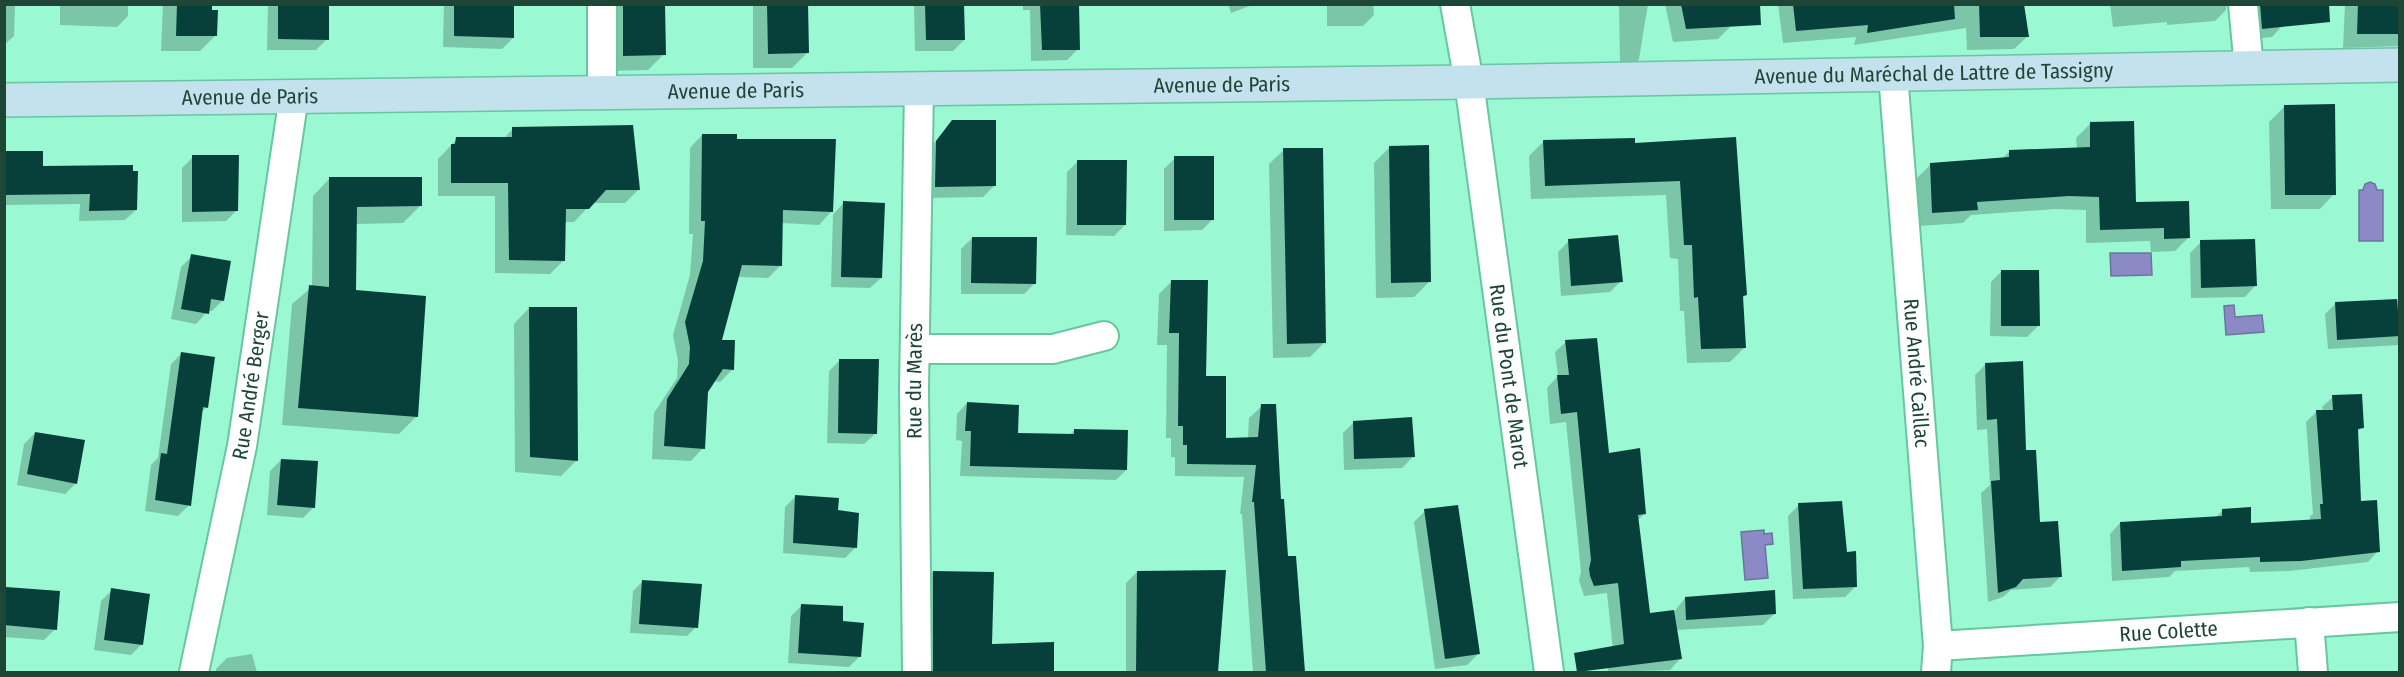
<svg xmlns="http://www.w3.org/2000/svg" width="2404" height="677" font-family="'Fira Sans Condensed',sans-serif">
<style>
.water{fill:#8c89c7;stroke:#6b759c;stroke-width:1.5}
.shadow{fill:#0003}
.building{fill:#07403b}
.lines{fill:none;stroke-linecap:round;stroke-linejoin:round}
.minor-casing{stroke:#68c6a1;stroke-width:32}
.secondary-casing{stroke:#68c6a1;stroke-width:36}
.minor{stroke:#fff;stroke-width:28}
.secondary{stroke:#c3e2ed;stroke-width:33}
.labels{text-anchor:middle;stroke-width:6;stroke-linejoin:round;paint-order:stroke}
.street-label{font-size:21px;fill:#1e4637;stroke:#9af8d2}
</style>
<rect width="100%" height="100%" fill="#9af8d2"/>
<!-- water -->
<path class="water" d="M2370 182 2375 184 2377 190H2383V241H2359V190H2363L2365 184Z
M2110 253H2151L2152 275 2111 276Z
M2234 305 2235 317 2262 315 2264 332 2226 335 2224 306Z
M1764 530V534L1772 533 1773 544 1765 545 1768 578 1745 580 1741 532Z"/>
<!-- shadow -->
<path class="shadow" d="M4 4 15 5 14 36 4 45Z
M60 4H128V16L117 27 60 25Z
M163 4H211L215 36 200 51H161Z
M268 4H328L327 39 316 50H267Z
M444 4H513V38L502 49 443 47Z
M608 4H663L664 54 648 70 608 71Z
M753 4H806L807 53 792 68H753Z
M914 4H963L964 40 953 51H915Z
M1023 4H1077L1078 49 1067 60 1031 61 1030 10H1023Z
M1228 4H1255L1231 13Z
M1327 4H1373L1374 15 1363 26H1327Z
M1619 4H1648L1639 59 1634 65H1620Z
M1665 4H1727L1731 26 1718 39 1673 42Z
M1778 4H2023L2028 36 2014 49 1967 50 1966 28 1854 45 1856 37 1783 43Z
M2110 4H2226V10L2215 21 2167 25V22L2113 27Z
M2245 4H2294L2282 26 2272 37 2252 39Z
M2345 4H2400V46L2343 48Z
M2284 107 2334 194 2320 209H2271L2269 122Z
M952 122 994 186 983 197 924 198 926 153Z
M2090 124 2135 203 2189 237 2175 251 2151 252 2150 241 2086 243V210L2055 209 1971 215 1963 223 1919 226 1917 178 1931 164 2002 159 2010 151 2077 149 2076 138Z
M513 129 639 189 625 203H592L574 222H564V260L550 274 495 273V196H438V159L457 139H503Z
M702 135 736 141 831 212 819 225 782 223 781 265 768 278 737 277 720 341 733 369 720 382 713 381 707 391 703 448 691 461 652 459 654 413 677 378 678 361 673 335 690 275 693 234H689L690 148Z
M1735 139 1746 295 1741 299 1744 348 1730 362 1687 363 1684 311H1680L1678 259 1670 258 1666 195 1531 199 1529 156 1543 142 1633 145Z
M1390 147 1429 282 1414 297 1376 298 1374 163Z
M1284 150 1325 342 1310 357 1273 358 1269 164Z
M4 153 41 168 136 210 125 220 79 221 80 204 4 205Z
M193 157 237 210 226 221 182 222V168Z
M1175 158 1213 219 1202 230 1164 231V169Z
M1078 161 1125 225 1114 236 1066 235 1067 172Z
M330 178 421 205 403 223 355 224V291L416 417 399 434 282 425 292 304 312 287 313 196Z
M844 203 881 278 870 288 831 287 833 214Z
M972 238 1035 283 1024 294H961V249Z
M1569 241 1621 281 1610 292 1561 296 1558 252Z
M2201 242 2255 286 2245 297 2191 298 2190 253Z
M192 256 223 300 212 311H208L196 324 171 319 181 267Z
M2002 271 2038 326 2027 337 1990 336 1991 282Z
M1172 281 1224 439H1248L1249 418 1262 406 1280 501 1287 558 1295 557 1304 672H1253L1242 514H1240L1244 477 1175 476V457H1171V438H1166L1167 345H1157L1159 294Z
M2400 300V345L2328 349 2325 314 2335 304Z
M529 308 577 460 561 476 515 472 514 324Z
M1566 342 1607 455 1645 513 1637 521 1649 615 1674 612 1685 598 1774 614 1763 625 1676 630 1680 659 1670 670 1608 672 1607 657 1613 650 1607 593 1584 596 1579 580 1581 572 1566 422 1550 424 1547 388 1558 376 1555 352Z
M182 353 206 407 201 413 189 505 178 516 145 511 151 465 158 458 171 364Z
M840 360 875 434 864 444 827 443 829 371Z
M1985 365 2025 452 2039 523 2061 576 2050 587 2011 590 2003 597 1988 602 1981 493 1990 485 1987 429 1977 430 1975 375Z
M2333 397 2362 427 2356 433 2360 503 2378 551 2368 562 2289 571 2250 572 2249 567 2175 571 2169 577 2112 581 2110 534 2120 523 2215 518 2223 510 2250 524 2310 521V516L2313 514 2306 422 2317 411H2323L2322 407Z
M967 403 1017 434 1069 436 1074 430 1126 470 1116 480 960 476 962 441 956 440 957 414Z
M1354 422 1413 457 1402 468 1344 470 1343 433Z
M35 433 76 483 65 494 17 485 24 444Z
M281 460 314 507 303 518 267 515 270 471Z
M796 496 837 512 856 547 845 558 783 553 785 507Z
M1799 505 1856 586 1845 597 1793 599 1788 516Z
M1425 511 1478 654 1467 665 1435 669 1414 522Z
M933 572 990 645 1053 643V672H921L920 586Z
M1137 572H1225L1216 672H1126V583Z
M643 581 696 627 687 636 630 633 633 591Z
M4 588 58 592 55 629 44 640 4 637Z
M112 590 142 644 131 655 94 650 101 601Z
M801 606 841 622 860 656 849 667 788 663 791 616Z
M252 654 257 672H216V669L227 658Z"/>
<!-- building -->
<path class="building" d="M177 4H212V10H218L217 36H176Z
M278 4H329V40L278 39Z
M454 4H514V38L454 36Z
M623 4H665L666 55 623 56Z
M767 4H808L809 53 768 54Z
M925 4H964L965 40H926Z
M1040 4H1079L1080 50H1042Z
M1681 4H1760L1761 25 1686 29Z
M1793 4H1954L1955 19 1867 33 1868 25 1796 31Z
M1979 4H2024L2029 37H1980Z
M2260 4H2329L2330 22 2262 29Z
M2358 4H2400V34H2357Z
M2335 104 2336 195H2285L2284 105Z
M952 120H996V186L935 187 936 141Z
M2134 121 2136 202 2189 201 2190 238 2164 239V228L2100 230 2099 197 2069 196 1977 202 1978 210 1932 213 1930 163 2009 157V150L2090 147V122Z
M633 125 640 190H606L589 209H566L565 261 509 260 508 183H451V144H455L456 137H512V127Z
M702 134H737V139H836L833 212 783 210 782 266 742 265 722 340H735L734 370 723 369 708 392 705 449 664 446 667 399 689 364 690 347 685 322 703 261 705 221H701Z
M1736 137 1747 295 1743 296 1746 348 1701 349 1698 297 1694 298 1692 245H1684L1680 181 1545 186 1543 140 1635 138V143Z
M1429 145 1431 282 1391 283 1389 146Z
M1283 148H1323L1326 343 1287 344Z
M4 151H43V166L133 165V171H138L137 210 89 211 90 194 4 195Z
M192 155H239L238 211 192 212Z
M1174 156H1214V220H1174Z
M1077 160H1127L1126 225H1077Z
M329 177H422V206L357 207 356 290 426 296 418 417 298 408 309 285 329 287Z
M843 201 885 203 882 278 841 277Z
M1618 235 1623 282 1571 286 1568 239Z
M972 237H1037L1036 284 971 283Z
M2255 239 2257 286 2201 288 2200 240Z
M191 254 231 261 224 301 211 299 209 314 181 309Z
M2001 270H2039L2040 326H2001Z
M1171 280H1208L1206 376H1226V438L1258 437 1261 404H1276L1281 499H1284L1288 556H1296L1305 672H1266L1254 502H1252L1256 465 1187 464V445H1183V426H1178L1179 333H1169Z
M2397 299 2400 336 2337 340 2335 302Z
M529 307H577L578 461 530 457Z
M1597 338 1609 453 1640 448 1646 514 1638 515 1650 613 1674 610 1682 659 1577 672 1574 653 1624 644 1618 583 1594 586 1590 576 1589 569 1591 560 1577 412 1561 414 1557 375H1569L1565 340Z
M181 352 215 357 208 408 203 407 191 506 155 500 161 453 167 454Z
M839 359H879L877 434 838 433Z
M2023 361 2026 450H2036L2040 522 2058 521 2062 577 2023 579 2016 587 1998 593 1991 481 2000 480 1997 419 1987 420 1985 363Z
M2362 394 2364 428 2358 429 2361 501 2377 500 2380 552 2301 561 2260 562V557L2181 561V567L2122 571 2120 522 2222 516V509L2251 507V523L2321 519 2320 504H2323L2316 410H2333L2332 395Z
M967 402 1019 405 1018 433 1074 434V429L1128 430 1127 470 970 466 971 431H965Z
M1412 417 1415 457 1354 459 1353 421Z
M35 432 85 440 77 484 27 474Z
M281 459 318 461 315 508 277 505Z
M795 495 839 498 838 510 859 513 857 548 793 543Z
M1842 501 1847 552 1856 551 1857 587 1803 589 1798 503Z
M1458 505 1480 654 1445 659 1424 509Z
M1226 570 1218 672H1136L1137 571Z
M933 571 994 572 992 644 1054 642V672H933Z
M642 580 702 584 698 628 639 624Z
M6 587 60 591 57 630 4 625Z
M111 588 150 594 143 645 104 640Z
M1775 590 1776 614 1686 620 1685 597Z
M801 604 843 606V621L864 623 861 657 798 653Z"/>
<g class="lines">
<defs>
<g id="minor">
<path id="s1" d="M1455 4 1469 82 1549 672"/>
<path d="M2243 4 2249 68"/>
<path id="s2" d="M1893 74 1938 646 1936 672"/>
<path d="M602 92V4"/>
<path d="M915 349H1053L1104 336"/>
<path d="M2309 622 2313 672"/>
<path id="s3" d="M1938 646 2400 617"/>
<path id="s4" d="M194 672 242 446 294 96"/>
<path id="s5" d="M917 672 914 389 919 88"/>
</g>
<g id="secondary">
<path id="s6" d="M4 100 1469 82 2400 65"/>
</g>
</defs>
<!-- minor casing -->
<use href="#minor" class="minor-casing"/>
<!-- secondary casing -->
<use href="#secondary" class="secondary-casing"/>
<!-- minor -->
<use href="#minor" class="minor"/>
<!-- secondary -->
<use href="#secondary" class="secondary"/>
</g>
<g class="labels">
<!-- street labels -->
<g class="street-label">
<text dy="7" stroke="none"><textPath href="#s6" startOffset="1930">Avenue du Maréchal de Lattre de Tassigny</textPath></text>
<text dy="7" stroke="none"><textPath href="#s6" startOffset="1218">Avenue de Paris</textPath></text>
<text dy="7" stroke="none"><textPath href="#s6" startOffset="732">Avenue de Paris</textPath></text>
<text dy="7" stroke="none"><textPath href="#s6" startOffset="246">Avenue de Paris</textPath></text>
<text dy="7" stroke="none"><textPath href="#s2" startOffset="300">Rue André Caillac</textPath></text>
<text dy="7" stroke="none"><textPath href="#s1" startOffset="376">Rue du Pont de Marot</textPath></text>
<text dy="7" stroke="none"><textPath href="#s5" startOffset="291">Rue du Marès</textPath></text>
<text dy="7" stroke="none"><textPath href="#s4" startOffset="292">Rue André Berger</textPath></text>
<text dy="7" stroke="none"><textPath href="#s3" startOffset="231">Rue Colette</textPath></text>
</g>
</g>
<!-- border -->
<rect width="2404" height="677" fill="none" stroke="#1e4637" stroke-width="12"/>
</svg>
